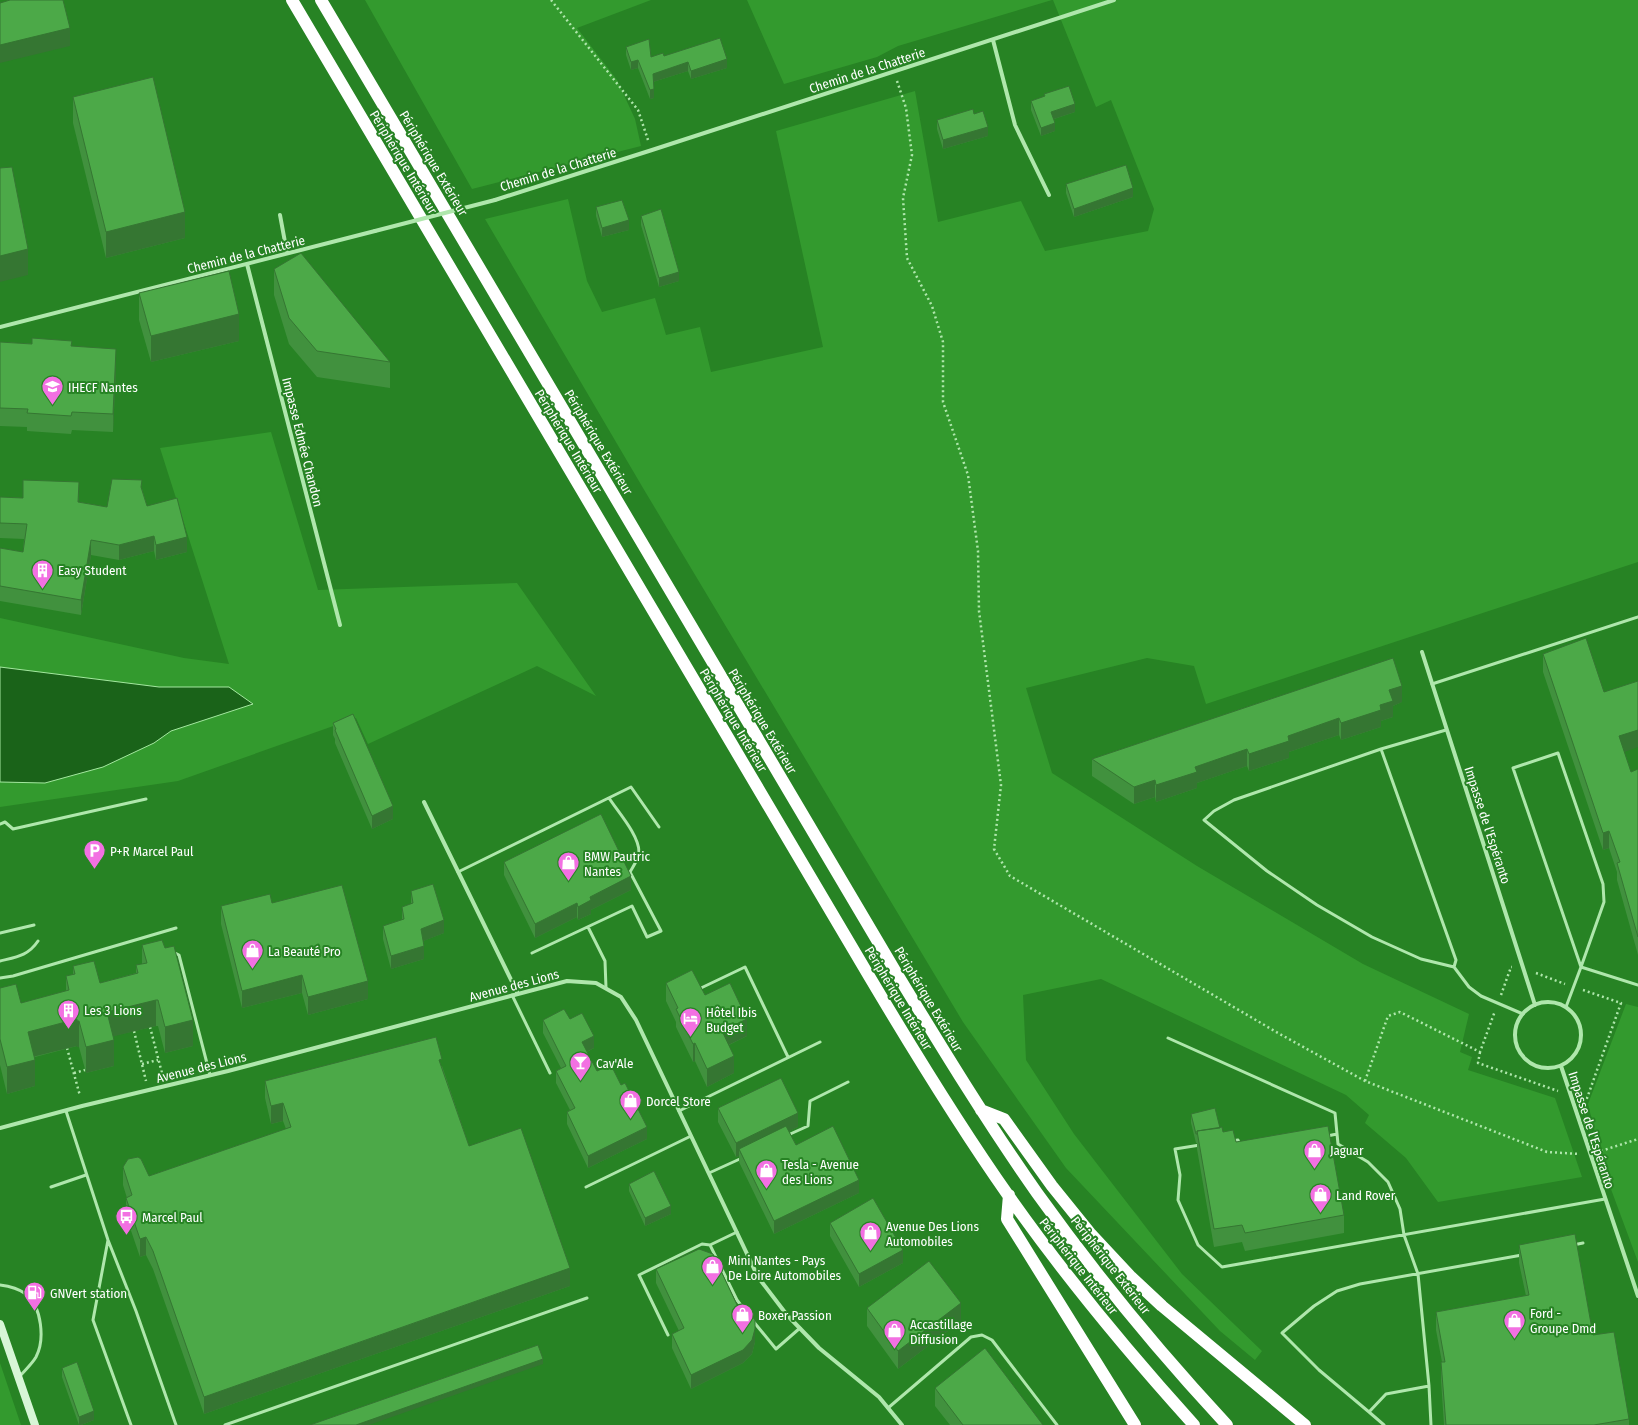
<svg xmlns="http://www.w3.org/2000/svg" width="1638" height="1425" font-family="'Fira Sans Condensed',sans-serif">
<style>
.green{fill:#339a2e}
.water{fill:#1a6319;stroke:#a4e8a0}
.lines{fill:none;stroke-linecap:round;stroke-linejoin:round}
.path{stroke:#afe7ac;stroke-width:2.5;stroke-dasharray:2 3;stroke-linecap:butt}
.lane{stroke:#afe7ac;stroke-width:3}
.street{stroke:#afe7ac;stroke-width:4}
.secondary{stroke:#d7f6d6;stroke-width:8}
.highway{stroke:#fff;stroke-width:12}
.street-bridge{stroke:#afe7ac;stroke-width:4}
.wall{fill:#41913e}
.shaded-wall{fill:#357632}
.building{fill:#4ca948;stroke:#357632}
.labels{text-anchor:middle;stroke-width:4;stroke-linejoin:round;paint-order:stroke}
.street-label{font-size:13px;fill:#fff;stroke:#278324}
.poi-label{font-size:13px;fill:#fff;stroke:#278324;text-anchor:start}
</style>
<rect width="100%" height="100%" fill="#278324"/>
<!-- green -->
<path class="green" d="M365 0H651L577 28 617 80 635 119 641 146 472 189Z
M747 0H1052L898 46 877 57 784 84Z
M1053 0H1638V562L1206 704 1194 666 1147 658 1026 688 1052 773 1197 866 1363 964 1469 1014 1460 1052 1472 1057 1468 1070 1555 1098 1582 1177 1438 1202 1406 1158 1365 1123 1369 1115 1346 1095 1101 979 1023 995 1026 1060 1074 1134 1182 1274 1262 1351 1255 1360 1220 1331 1066 1168 963 1022 643 488 485 219 568 199 587 281 602 312 655 298 666 335 700 327 711 372 823 347 776 131 915 91 938 222 1021 201 1045 251 1148 231 1154 209 1111 100 1096 107Z
M271 432 318 590 517 583 596 696 537 666 368 744 356 718 178 781 0 807V618L184 658 229 664 160 448Z
M1626 1004 1638 1007V1262L1605 1173 1588 1104Z
M0 1363 21 1425H0Z"/>
<!-- water -->
<path class="water" d="M0 667 159 687H229L253 704 171 731 154 743 103 767 45 783 0 782Z"/>
<g class="lines">
<!-- path -->
<path class="path" d="M551 0 638 110 648 140
M897 81 906 108 912 155 903 198 907 258 932 306 943 342V402L968 475 978 551 979 611 1001 785 994 849 1010 876 1278 1033 1365 1081 1547 1152 1580 1154
M1536 973 1565 984
M1583 990 1621 1003 1586 1101 1584 1100
M1501 995 1511 967H1512
M150 1027 163 1077
M134 1031 146 1081
M67 1048 80 1096
M1480 1052 1478 1063 1558 1091
M142 1064 158 1060
M74 1073 85 1070
M1365 1081 1388 1016 1400 1012 1480 1052 1495 1011
M1601 1151 1638 1139"/>
<!-- lane -->
<path class="lane" d="M1432 684 1638 617
M1381 749 1446 730
M0 824 5 822 13 829 146 799
M458 872 631 787 659 827
M588 927 605 961 606 988
M0 933 34 925
M173 952 179 955 210 1075
M532 953 632 906 647 937 661 931 630 872C634 865 638 860 639 852 639 835 618 812 609 798
M0 961C16 957 28 956 38 941
M1454 967 1456 960 1381 749 1234 800 1214 811 1204 820 1267 871 1317 905 1372 937 1421 959 1454 967 1469 987 1481 996 1523 1014
M0 978 13 976 176 928
M701 988 745 967 788 1057
M512 995 550 1073
M1566 1007 1581 967 1604 902 1603 884 1558 753 1513 768 1581 967 1638 985
M1168 1038 1335 1113 1338 1144 1368 1162 1388 1182 1400 1209 1404 1235 1418 1274 1429 1386
M66 1111 108 1240 136 1311 176 1425
M679 1111 820 1042
M788 1135 808 1126 810 1101 848 1082
M1327 1136 1337 1134
M1232 1141 1238 1140 1240 1145
M1200 1145 1175 1149 1180 1175 1178 1200 1198 1245 1222 1267 1605 1199
M709 1173 742 1158
M51 1187 86 1175
M586 1187 691 1136
M108 1240 93 1320 131 1425
M710 1245 737 1300 746 1312
M1573 1245 1583 1243
M0 1285C8 1286 19 1289 26 1294 42 1307 45 1340 36 1357 32 1364 25 1370 20 1376
M753 1321 776 1349 800 1328
M668 1335 639 1275 702 1244 710 1245 737 1232
M888 1408 971 1337 982 1335 992 1340 1057 1425
M1369 1412 1319 1370 1282 1333 1314 1306 1337 1291 1360 1284 1522 1255
M225 1425 587 1298
M1384 1425 1369 1412 1386 1394 1429 1386 1431 1425"/>
<!-- street -->
<path class="street" d="M993 40 1015 125 1049 195
M495 200 652 150 1114 0
M280 215 287 253
M247 264 340 625
M0 327 375 231
M1422 652 1535 1005
M424 802 518 994
M1515 1035a33 33 0 1 1 66 0a33 33 0 1 1-66 0Z
M1561 1066 1638 1296
M0 1128 82 1106 228 1071 567 981 596 983 621 997 636 1020 758 1277 787 1315 819 1348 879 1397 902 1425"/>
<!-- secondary -->
<path class="secondary" d="M0 1324 35 1425"/>
<!-- highway -->
<path class="highway" d="M292 0 869 976C913 1050 958 1124 1008 1195 1065 1276 1128 1352 1194 1425
M321 0 897 974C942 1048 987 1122 1037 1193 1095 1274 1159 1352 1227 1425
M981 1110 1004 1119 1052 1186 1090 1233 1131 1277 1162 1306 1305 1425
M1009 1195 1007 1219 1135 1425"/>
<!-- street-bridge -->
<path class="street-bridge" d="M375 231 495 200"/>
</g>
<!-- wall -->
<path class="wall" d="M626 47 651 57 664 56 727 68 691 79 688 71 653 82 654 98 650 99 638 68 631 70 626 55Z
M1044 94 1075 112 1054 119 1055 131 1041 136 1031 110V101L1044 97Z
M73 97 185 238 106 258 73 123Z
M974 114 988 136 943 149 937 129V120Z
M1066 184 1133 197 1074 217 1066 193Z
M596 207 629 230 602 237 596 216Z
M641 216 679 281 659 287 641 225Z
M274 269 390 362V388L317 377 289 344 274 295Z
M139 293 239 341 151 362 139 320Z
M0 342 72 346 116 367 113 432 72 430 71 434 27 431V427L0 426Z
M142 489 147 506 187 552 156 560 154 551 119 560 91 555 81 615 0 601V548L23 552 24 539 0 538V497L23 498 79 497V502L107 507Z
M1543 654 1604 692 1631 772 1638 769V955L1617 880V872L1609 848 1603 850 1543 672Z
M1402 702 1393 706V717L1381 721V727L1341 740 1339 735 1289 752V758L1249 771 1247 766 1197 783V788L1156 802 1155 797 1134 804 1092 776V759Z
M333 723 393 819 372 829 335 743V739L333 735Z
M504 862 631 890 591 910V914L578 920 577 917 535 938 504 875Z
M411 891 444 933 423 941 424 959 391 969 383 939V926L402 920V907L411 904Z
M272 903 368 999 308 1015 302 993 242 1008 221 924V906Z
M142 945 193 1046 165 1053 158 1026H156L113 1036 114 1066 86 1073 79 1047H77V1046L35 1057V1086L7 1094 0 1065V988L21 1003 66 991V976L73 975V966L100 983 136 973V965L142 964Z
M666 983 705 995 747 1036 729 1045 734 1073 707 1087 695 1061 693 1062 676 1027V1022L666 1001Z
M570 1019 594 1048 587 1052 597 1071 647 1139 588 1168 567 1124V1112L570 1110 556 1083V1071L561 1068 543 1033V1020Z
M442 1066 469 1146 570 1286 204 1414 153 1269 146 1255 140 1257 126 1216V1198H127L123 1185V1167L149 1176 286 1129 283 1121 271 1124 265 1098V1081Z
M718 1108 798 1127 789 1131 796 1145 859 1193 774 1234 739 1162V1156L736 1157 718 1122Z
M1191 1114 1220 1128 1223 1132 1236 1142 1344 1215V1233L1245 1251 1242 1242 1214 1247 1197 1149V1143H1196L1191 1123Z
M629 1184 671 1214 645 1226 629 1191Z
M830 1223 903 1263 859 1287 830 1236Z
M1519 1245 1593 1335 1629 1419V1425H1444L1441 1380V1362H1442L1436 1330V1312L1526 1296 1519 1263Z
M656 1269 755 1342 752 1354 743 1363 691 1389 672 1348V1334L679 1331 656 1283Z
M867 1308 961 1321 898 1369 867 1326Z
M62 1368 94 1420 81 1425H79L62 1377Z
M935 1388 1043 1425H950L935 1406Z"/>
<!-- shaded-wall -->
<path class="shaded-wall" d="M70 28V46L0 63V45Z
M727 59V68L691 79V71Z
M638 60V68L631 70V62Z
M688 62V71L653 82V74Z
M654 89V98L650 99V90Z
M1075 104V112L1051 120V112Z
M1055 123V131L1041 136V128Z
M988 127V136L943 149V140Z
M1133 188V197L1074 217V209Z
M185 212V238L106 258V232Z
M629 220V230L602 237V228Z
M28 249V275L0 282V256Z
M679 272V281L659 287V278Z
M239 314V341L151 362V336Z
M116 349V367L113 432V414Z
M79 482V497L78 517V502Z
M154 536V551L119 560V545Z
M187 537V552L156 560V545Z
M91 540V555L81 615V600Z
M1402 686V702L1393 706V717L1381 721V727L1341 740V723L1380 705 1389 690Z
M1339 718V735L1289 752V758L1249 771V754L1288 736Z
M1638 730V747L1619 754V736Z
M1247 749V766L1197 783V788L1156 802V785L1195 767Z
M1155 780V797L1134 804V787Z
M393 806V819L372 829V816Z
M1609 831V848L1603 850V833Z
M631 876V890L591 910V914L578 920V907L590 897Z
M577 903V917L535 938V924Z
M444 920V933L421 942V929Z
M424 946V959L391 969V956Z
M302 975V993L242 1008V991Z
M368 981V999L308 1015V997Z
M156 1000V1026L107 1038V1012Z
M77 1019V1046L28 1058V1032Z
M747 1019V1036L722 1048V1031Z
M193 1020V1046L165 1053V1027Z
M77 1021H79V1047H77Z
M594 1036V1048L582 1054V1042Z
M114 1040V1066L86 1073V1047Z
M695 1043V1061L693 1062V1044Z
M734 1056V1073L707 1087V1069Z
M35 1060V1086L7 1094V1067Z
M283 1103V1121L271 1124V1106Z
M798 1113V1127L741 1154 739 1149V1156L736 1157V1143Z
M647 1127V1139L588 1168V1156Z
M859 1180V1193L774 1234V1221Z
M671 1206V1214L645 1226V1218Z
M146 1237V1255L140 1257V1239Z
M903 1250V1263L859 1287V1274Z
M570 1268V1286L204 1414V1397Z
M961 1303V1321L898 1369V1351Z
M755 1329V1342L752 1354 743 1363 691 1389V1375Z
M543 1359V1364L369 1425H356Z
M94 1411V1420L81 1425H79V1417Z"/>
<!-- building -->
<path class="building" d="M10 0H63L70 28 0 45V3Z
M720 38 727 59 691 71 688 62 653 74 654 89 650 90 638 60 631 62 626 47 649 39 651 57 663 53 664 56Z
M153 77 185 212 106 232 73 97Z
M1069 86 1075 104 1051 112 1055 123 1041 128 1031 101 1045 96 1044 94Z
M973 109 974 114 983 111 988 127 943 140 937 120Z
M1126 165 1133 188 1074 209 1066 184Z
M12 167 28 249 0 256V168Z
M622 200 629 220 602 228 596 207Z
M661 209 679 272 659 278 641 216Z
M301 253 390 362 317 351 289 318 274 269Z
M229 271 239 314 151 336 139 293Z
M32 338 72 341 71 346 116 349 113 414 72 412 71 416 27 413 28 409 0 408V342L32 344Z
M112 479 142 480 141 487 147 506 177 498 187 537 156 545 154 536 119 545 91 540 81 600 0 586V548L23 552 27 524 0 523V497L23 498V480L79 482 78 502 107 507Z
M1586 638 1604 692 1638 681V730L1619 736 1631 772 1638 769V937L1617 863 1620 862 1609 831 1603 833 1543 654Z
M1393 658 1402 686 1389 690 1393 701 1380 705 1381 710 1341 723 1339 718 1288 736 1289 741 1249 754 1247 749 1195 767 1197 772 1156 785 1155 780 1134 787 1092 759Z
M353 714 393 806 372 816 335 730 336 729 333 723Z
M601 814 631 876 590 897 591 900 578 907 577 903 535 924 504 862Z
M433 884 444 920 421 929 424 946 391 956 383 926 404 919 402 907 413 903 411 891Z
M342 885 368 981 308 997 302 975 242 991 221 906 270 894 272 903Z
M162 940 165 948 174 946 193 1020 165 1027 158 1000H156L107 1012 114 1040 86 1047 79 1021H77V1019L28 1032 35 1060 7 1067 0 1039V988L16 984 21 1003 69 990 66 976 75 974 73 966 94 961 100 983 138 973 136 965 147 963 142 945Z
M692 970 705 995 730 983 747 1019 722 1031 734 1056 707 1069 695 1043 693 1044 676 1009 678 1008 666 983Z
M564 1009 570 1019 582 1013 594 1036 582 1042 597 1071 606 1067 613 1069 621 1085 625 1083 647 1127 588 1156 567 1112 575 1108 556 1071 566 1066 543 1020Z
M436 1037 442 1059 439 1060 469 1146 521 1128 570 1268 204 1397 153 1251 146 1237 140 1239 126 1198 132 1195 123 1167 128 1159 138 1157 141 1159 149 1176 291 1127 283 1103 271 1106 265 1081Z
M781 1078 798 1113 736 1143 718 1108Z
M1215 1108 1220 1128 1197 1131V1134H1196L1191 1114Z
M786 1126 796 1145 833 1126 859 1180 774 1221 739 1149Z
M1328 1126 1344 1215 1245 1233 1242 1225 1214 1229 1197 1131 1222 1127 1223 1132 1233 1130 1236 1142Z
M654 1171 671 1206 645 1218 629 1184Z
M873 1198 903 1250 859 1274 830 1223Z
M1575 1234 1593 1335 1614 1332 1629 1419 1594 1425H1446L1441 1362H1445L1436 1312 1529 1295 1519 1245Z
M699 1249 713 1254 738 1307 748 1311 755 1320V1329L752 1340 743 1350 691 1375 672 1334 684 1328 656 1269Z
M929 1261 961 1303 898 1351 867 1308Z
M538 1345 543 1359 356 1425H310Z
M985 1348 1043 1425H963L935 1388Z
M77 1362 94 1411 79 1417 62 1368Z"/>
<!-- icons -->
<defs>
<symbol id="university-pin" viewBox="-11 -11 22 30"><path d="M0 17L-7.5 6A9.5 9.5 0 1 1 7.5 6Z" fill="#f270e2" stroke="#278324"/><path d="M0-5L7-2L0 1L-7-2ZM-4 1L0 2.5L4 1V4Q0 6-4 4Z" fill="#fff"/></symbol>
<symbol id="building-pin" viewBox="-11 -11 22 30"><path d="M0 17L-7.5 6A9.5 9.5 0 1 1 7.5 6Z" fill="#f270e2" stroke="#278324"/><path d="M-4-6H4V6H1V3H-1V6H-4ZM-2.5-4.3h1.7v1.8h-1.7ZM.8-4.3h1.7v1.8H.8ZM-2.5-1h1.7V.8h-1.7ZM.8-1h1.7V.8H.8Z" fill="#fff"/></symbol>
<symbol id="parking-pin" viewBox="-11 -11 22 30"><path d="M0 17L-7.5 6A9.5 9.5 0 1 1 7.5 6Z" fill="#f270e2" stroke="#278324"/><path d="M-3.5-5.5H1a3.5 3.5 0 0 1 0 7H-1V5.5H-3.5ZM-1-3.4V-.6H.8a1.4 1.4 0 0 0 0-2.8Z" fill="#fff"/></symbol>
<symbol id="shop-pin" viewBox="-11 -11 22 30"><path d="M0 17L-7.5 6A9.5 9.5 0 1 1 7.5 6Z" fill="#f270e2" stroke="#278324"/><path d="M-5-2.5h2.3a2.7 3.5 0 0 1 5.4 0H5L5.5 6h-11ZM-1.5-2.5h3a1.5 2.3 0 0 0-3 0Z" fill="#fff"/></symbol>
<symbol id="hotel-pin" viewBox="-11 -11 22 30"><path d="M0 17L-7.5 6A9.5 9.5 0 1 1 7.5 6Z" fill="#f270e2" stroke="#278324"/><path d="M-6-4.5h1.5V1H6V5H4.5V3h-9V5H-6ZM-4 0a1.8 1.8 0 1 1 3.6 0ZM.5 0V-2.5h3Q6-2.5 6 0Z" fill="#fff"/></symbol>
<symbol id="bar-pin" viewBox="-11 -11 22 30"><path d="M0 17L-7.5 6A9.5 9.5 0 1 1 7.5 6Z" fill="#f270e2" stroke="#278324"/><path d="M-6-5H6L.8 .8V4.5H3.5V6h-7V4.5H-.8V.8Z" fill="#fff"/></symbol>
<symbol id="bus-pin" viewBox="-11 -11 22 30"><path d="M0 17L-7.5 6A9.5 9.5 0 1 1 7.5 6Z" fill="#f270e2" stroke="#278324"/><path d="M-5-6H5V4H4V6H2V4H-2V6H-4V4H-5ZM-3.5-4V0h7V-4ZM-3.5 1.2v1.5H-2V1.2ZM2 1.2v1.5H3.5V1.2Z" fill="#fff"/></symbol>
<symbol id="fuel-pin" viewBox="-11 -11 22 30"><path d="M0 17L-7.5 6A9.5 9.5 0 1 1 7.5 6Z" fill="#f270e2" stroke="#278324"/><path d="M-5.5-6h7V0h2V4h1.3V-2.5L3-4.5l.8-.8L6-3V5H2.5V1h-1V6h-7ZM-4.2-4.7v3.2H.2V-4.7Z" fill="#fff"/></symbol>
</defs>
<g fill-rule="evenodd">
<use href="#university-pin" x="40" y="374" width="25" height="34"/>
<use href="#building-pin" x="30" y="558" width="25" height="34"/>
<use href="#parking-pin" x="82" y="838" width="25" height="34"/>
<use href="#shop-pin" x="556" y="850" width="25" height="34"/>
<use href="#shop-pin" x="240" y="938" width="25" height="34"/>
<use href="#building-pin" x="56" y="998" width="25" height="34"/>
<use href="#hotel-pin" x="678" y="1006" width="25" height="34"/>
<use href="#bar-pin" x="568" y="1050" width="25" height="34"/>
<use href="#shop-pin" x="618" y="1088" width="25" height="34"/>
<use href="#shop-pin" x="1302" y="1138" width="25" height="34"/>
<use href="#shop-pin" x="754" y="1158" width="25" height="34"/>
<use href="#shop-pin" x="1308" y="1182" width="25" height="34"/>
<use href="#bus-pin" x="114" y="1204" width="25" height="34"/>
<use href="#shop-pin" x="858" y="1220" width="25" height="34"/>
<use href="#shop-pin" x="700" y="1254" width="25" height="34"/>
<use href="#fuel-pin" x="22" y="1280" width="25" height="34"/>
<use href="#shop-pin" x="730" y="1302" width="25" height="34"/>
<use href="#shop-pin" x="1502" y="1308" width="25" height="34"/>
<use href="#shop-pin" x="882" y="1318" width="25" height="34"/>
</g>
<g class="labels">
<!-- street labels -->
<g class="street-label">
<text transform="translate(867 70) rotate(-18)" y="5">Chemin de la Chatterie</text>
<text transform="translate(404 162) rotate(59)" y="5">Périphérique Intérieur</text>
<text transform="translate(434 163) rotate(59)" y="5">Périphérique Extérieur</text>
<text transform="translate(558 169) rotate(-17)" y="5">Chemin de la Chatterie</text>
<text transform="translate(246 254) rotate(-14)" y="5">Chemin de la Chatterie</text>
<text transform="translate(569 441) rotate(59)" y="5">Périphérique Intérieur</text>
<text transform="translate(303 442) rotate(76)" y="5">Impasse Edmée Chandon</text>
<text transform="translate(599 442) rotate(59)" y="5">Périphérique Extérieur</text>
<text transform="translate(734 720) rotate(59)" y="5">Périphérique Intérieur</text>
<text transform="translate(763 721) rotate(59)" y="5">Périphérique Extérieur</text>
<text transform="translate(1488 825) rotate(72)" y="5">Impasse de l'Espéranto</text>
<text transform="translate(514 985) rotate(-15)" y="5">Avenue des Lions</text>
<text transform="translate(899 998) rotate(59)" y="5">Périphérique Intérieur</text>
<text transform="translate(929 999) rotate(59)" y="5">Périphérique Extérieur</text>
<text transform="translate(201 1067) rotate(-14)" y="5">Avenue des Lions</text>
<text transform="translate(1592 1130) rotate(72)" y="5">Impasse de l'Espéranto</text>
<text transform="translate(1111 1265) rotate(52)" y="5">Périphérique Extérieur</text>
<text transform="translate(1079 1266) rotate(52)" y="5">Périphérique Intérieur</text>
</g>
<!-- poi labels -->
<g class="poi-label">
<text x="68" y="392">IHECF Nantes</text>
<text x="58" y="575">Easy Student</text>
<text x="110" y="856">P+R Marcel Paul</text>
<text x="584" y="861">BMW Pautric<tspan x="584" dy="15">Nantes</tspan></text>
<text x="268" y="956">La Beauté Pro</text>
<text x="84" y="1015">Les 3 Lions</text>
<text x="706" y="1017">Hôtel Ibis<tspan x="706" dy="15">Budget</tspan></text>
<text x="596" y="1068">Cav'Ale</text>
<text x="646" y="1106">Dorcel Store</text>
<text x="1330" y="1155">Jaguar</text>
<text x="782" y="1169">Tesla - Avenue<tspan x="782" dy="15">des Lions</tspan></text>
<text x="1336" y="1200">Land Rover</text>
<text x="142" y="1222">Marcel Paul</text>
<text x="886" y="1231">Avenue Des Lions<tspan x="886" dy="15">Automobiles</tspan></text>
<text x="728" y="1265">Mini Nantes - Pays<tspan x="728" dy="15">De Loire Automobiles</tspan></text>
<text x="50" y="1298">GNVert station</text>
<text x="1530" y="1318">Ford -<tspan x="1530" dy="15">Groupe Dmd</tspan></text>
<text x="758" y="1320">Boxer Passion</text>
<text x="910" y="1329">Accastillage<tspan x="910" dy="15">Diffusion</tspan></text>
</g>
</g>
</svg>
